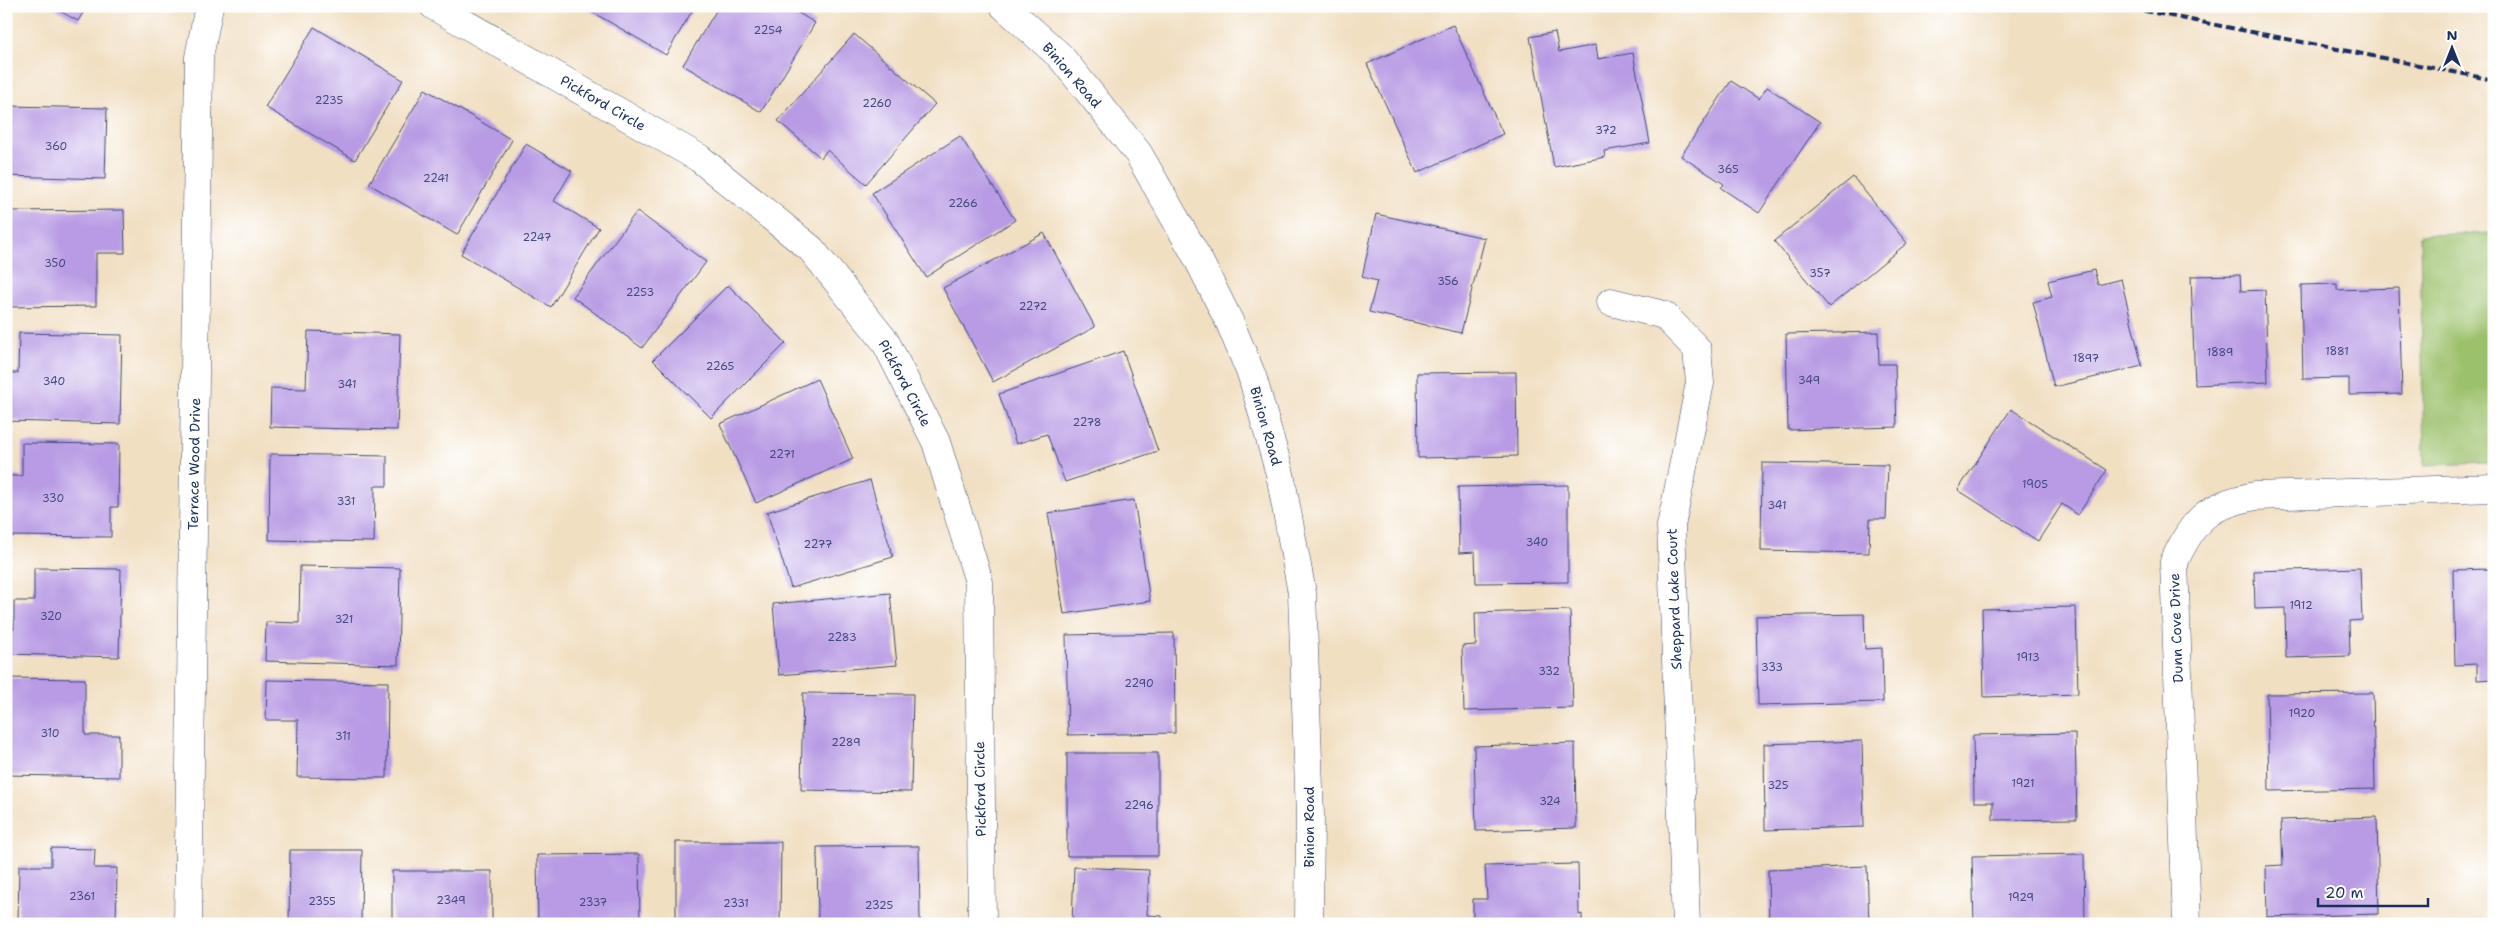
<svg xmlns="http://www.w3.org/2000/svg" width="2500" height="930" font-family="'Shantell Sans',sans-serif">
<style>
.green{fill:#9cc16c;stroke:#5c7865}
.building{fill:#b89be4}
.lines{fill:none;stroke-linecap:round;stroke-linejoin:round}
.street-casing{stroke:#3b496d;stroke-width:29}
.secondary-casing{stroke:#3b496d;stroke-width:29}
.street{stroke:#fff;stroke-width:28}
.secondary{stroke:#fff;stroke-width:28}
.rail{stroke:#1b2f5e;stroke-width:4;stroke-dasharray:8 4;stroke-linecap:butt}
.labels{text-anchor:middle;stroke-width:4;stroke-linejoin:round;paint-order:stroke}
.number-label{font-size:11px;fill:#424a80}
.street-label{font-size:14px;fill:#1b2f5e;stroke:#fff}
</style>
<rect width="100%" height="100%" fill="#fff"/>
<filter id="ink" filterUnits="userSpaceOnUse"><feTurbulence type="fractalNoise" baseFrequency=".02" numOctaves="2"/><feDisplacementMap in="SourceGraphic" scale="10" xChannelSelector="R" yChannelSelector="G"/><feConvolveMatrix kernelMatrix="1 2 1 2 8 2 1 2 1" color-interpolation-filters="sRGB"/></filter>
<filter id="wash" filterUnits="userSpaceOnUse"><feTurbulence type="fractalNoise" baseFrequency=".0096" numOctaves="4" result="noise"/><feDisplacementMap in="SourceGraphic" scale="20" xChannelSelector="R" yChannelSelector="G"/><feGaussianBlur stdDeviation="1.12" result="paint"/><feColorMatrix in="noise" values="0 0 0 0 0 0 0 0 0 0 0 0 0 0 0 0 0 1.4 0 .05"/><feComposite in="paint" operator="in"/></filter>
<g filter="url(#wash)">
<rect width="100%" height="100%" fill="#f1dfc2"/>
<!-- green -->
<path class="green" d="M2494 233V463L2424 465 2420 235Z"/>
<g id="blocks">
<!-- building -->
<path class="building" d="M55 6H87L78 21 54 8Z
M582 6H695L666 55Z
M719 6H787L815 23 761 112 683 65Z
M1453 25 1503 134 1417 173 1367 64Z
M314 27 403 80 355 160 265 107Z
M1555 32 1559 52 1596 45 1598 59 1633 53 1650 143 1604 151 1605 157 1554 167 1530 37Z
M854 34 935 104 866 184 827 150 821 158 778 121Z
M1731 81 1759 99 1767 87 1820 122 1759 213 1721 188 1724 184 1681 156Z
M425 89 512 140 457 235 369 184Z
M7 106 107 108 105 179 6 176Z
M960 136 1015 220 926 277 872 193Z
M526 144 572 171 554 201 599 228 551 307 461 254Z
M1853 177 1907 243 1829 307 1774 241Z
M124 210 125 253H96V306L6 307V211Z
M637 211 706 262 642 348 573 297Z
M1376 214 1485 238 1461 333 1369 312 1377 281 1362 277Z
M1044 233 1095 327 993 382 943 288Z
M2094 270 2098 285 2121 279 2142 366 2054 387 2033 302 2052 297 2048 281Z
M2240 275 2241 291 2265 290 2268 382 2195 385 2191 276Z
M2337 284V290L2399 288 2402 394 2349 395V378L2303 379 2301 285Z
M728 285 786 343 711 418 653 360Z
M308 331 400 334 397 430 270 427 271 388 306 389Z
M1878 332 1879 364H1895L1897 427 1788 430 1786 334Z
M19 333 122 335 120 424 6 421V373H18Z
M1123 351 1158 451 1065 482 1047 434 1016 444 999 394Z
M1516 372 1517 456 1418 458 1417 373Z
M817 379 853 459 756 503 720 424Z
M2011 409 2107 470 2078 515 2062 504 2038 541 1958 490Z
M22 443 119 444 118 507H111V537L6 536V476H22Z
M270 454 387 456V486H375L374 542 269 540Z
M1762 463 1888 465 1886 519H1870L1869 553 1761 551Z
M870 480 893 557 791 588 767 512Z
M1568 485V582L1476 583 1475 552 1459 553 1458 487Z
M1134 500 1150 601 1064 614 1048 513Z
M300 566 400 568 398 665 265 661 266 622 299 623Z
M34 568 121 569 119 657 6 654V629H14V601H34Z
M2360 568 2362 620 2349 621 2350 656 2286 658 2285 608 2255 609 2254 571Z
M2492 569 2494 580V679L2477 680V664L2455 665 2453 570Z
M890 593 897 665 779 675 773 604Z
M2076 607 2078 694 1984 697 1982 609Z
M1570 610 1573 708 1464 711 1462 646 1476 645 1475 613Z
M1864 614 1865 649 1882 648 1883 702 1758 705 1756 616Z
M1174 633 1175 733 1068 735 1066 635Z
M6 678 85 679V735H119V777L6 775Z
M267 680 388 682 387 778 297 777 298 720H266Z
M803 693 913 694 911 792 801 790Z
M2373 693 2375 789 2269 791 2267 694Z
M2075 733 2077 819 1993 820V802H1974L1973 735Z
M1862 741 1864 827 1765 830 1764 744Z
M1575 743 1576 828 1476 831 1474 746Z
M1067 753H1158V856H1067Z
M2377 817 2379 914 2267 917 2266 866 2283 865 2281 820Z
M676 842H781L780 924H676Z
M919 846 920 924H818L817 847Z
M51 848 95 849 94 868H117L116 924H18L19 866H51Z
M290 850H362L361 924H289Z
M639 854 640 924H538L537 855Z
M2084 854 2085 924H1974L1972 856Z
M1578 864 1579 915 1582 914V924H1473V899H1487L1485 866Z
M1867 866 1869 924H1769L1768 870Z
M1074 867 1149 870 1147 915 1162 916V924H1072Z
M392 871H492V924H392Z"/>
</g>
</g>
<g filter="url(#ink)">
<use href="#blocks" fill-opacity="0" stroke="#3b496d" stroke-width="1"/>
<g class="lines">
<defs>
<path id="street" d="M434 6 699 158 811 249 885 341 936 442 979 582 982 924
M1611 302 1664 315 1697 349 1700 383 1671 526 1686 924
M188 924 199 57 209 6
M2187 924 2174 562C2195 517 2207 506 2255 496L2494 488"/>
<path id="secondary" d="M1004 6 1060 56 1138 153 1197 257 1230 323 1252 376 1280 474 1302 593 1310 816 1309 924"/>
</defs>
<!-- street casing -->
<use href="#street" class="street-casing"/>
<!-- secondary casing -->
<use href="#secondary" class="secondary-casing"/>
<!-- street -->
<use href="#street" class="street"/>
<!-- secondary -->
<use href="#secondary" class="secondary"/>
<!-- rail -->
<path class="rail" d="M2120 6 2494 80"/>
</g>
</g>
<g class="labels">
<!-- number labels -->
<g class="number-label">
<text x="768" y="34">2254</text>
<text x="329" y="104">2235</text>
<text x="877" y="107">2260</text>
<text x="1606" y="134">372</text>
<text x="56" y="150">360</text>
<text x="1728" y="173">365</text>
<text x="436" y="182">2241</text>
<text x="963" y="207">2266</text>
<text x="537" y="241">2247</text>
<text x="55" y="267">350</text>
<text x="1820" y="277">357</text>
<text x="1448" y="285">356</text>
<text x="640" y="296">2253</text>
<text x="1033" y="310">2272</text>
<text x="2337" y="355">1881</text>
<text x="2220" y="356">1889</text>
<text x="2086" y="362">1897</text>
<text x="720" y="370">2265</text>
<text x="1809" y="384">349</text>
<text x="54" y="385">340</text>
<text x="347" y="388">341</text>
<text x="1087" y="426">2278</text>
<text x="782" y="458">2271</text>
<text x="2035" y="488">1905</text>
<text x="53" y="502">330</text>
<text x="346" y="505">331</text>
<text x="1777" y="509">341</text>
<text x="1537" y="546">340</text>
<text x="818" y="548">2277</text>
<text x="2301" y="609">1912</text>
<text x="51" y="620">320</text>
<text x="344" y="623">321</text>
<text x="842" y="641">2283</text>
<text x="2028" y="661">1913</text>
<text x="1772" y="671">333</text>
<text x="1549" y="675">332</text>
<text x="1139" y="687">2290</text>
<text x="2302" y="717">1920</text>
<text x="50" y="737">310</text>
<text x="343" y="740">311</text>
<text x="846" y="746">2289</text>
<text x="2023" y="787">1921</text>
<text x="1778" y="789">325</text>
<text x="1550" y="805">324</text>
<text x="1139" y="809">2296</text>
<text x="82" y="900">2361</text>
<text x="2021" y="901">1929</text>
<text x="451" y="904">2349</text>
<text x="322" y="905">2355</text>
<text x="593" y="906">2337</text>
<text x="736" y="907">2331</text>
<text x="879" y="909">2325</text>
</g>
<!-- street labels -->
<g class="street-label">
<text transform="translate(1072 75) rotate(49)" y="5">Binion Road</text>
<text transform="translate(603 103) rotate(30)" y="5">Pickford Circle</text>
<text transform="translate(905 383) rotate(62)" y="5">Pickford Circle</text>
<text transform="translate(1266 426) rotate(74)" y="5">Binion Road</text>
<text transform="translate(194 464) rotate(-89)" y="5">Terrace Wood Drive</text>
<text transform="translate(1674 599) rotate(-92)" y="5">Sheppard Lake Court</text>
<text transform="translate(2176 628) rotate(-92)" y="5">Dunn Cove Drive</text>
<text transform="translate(980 789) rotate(-91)" y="5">Pickford Circle</text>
<text transform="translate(1309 827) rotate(-90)" y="5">Binion Road</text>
</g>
</g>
<!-- margin -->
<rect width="2500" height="930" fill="none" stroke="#fff" stroke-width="25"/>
<!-- north arrow -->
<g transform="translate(2452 48)" stroke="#ffffff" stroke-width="4" paint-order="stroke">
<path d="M0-4L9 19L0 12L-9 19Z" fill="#1b2f5e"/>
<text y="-8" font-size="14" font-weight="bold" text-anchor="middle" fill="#1b2f5e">N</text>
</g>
<!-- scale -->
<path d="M2318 898v8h110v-8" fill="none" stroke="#1b2f5e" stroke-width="2.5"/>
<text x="2325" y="898" font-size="15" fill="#1b2f5e" stroke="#ffffff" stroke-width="4" paint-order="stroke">20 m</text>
</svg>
